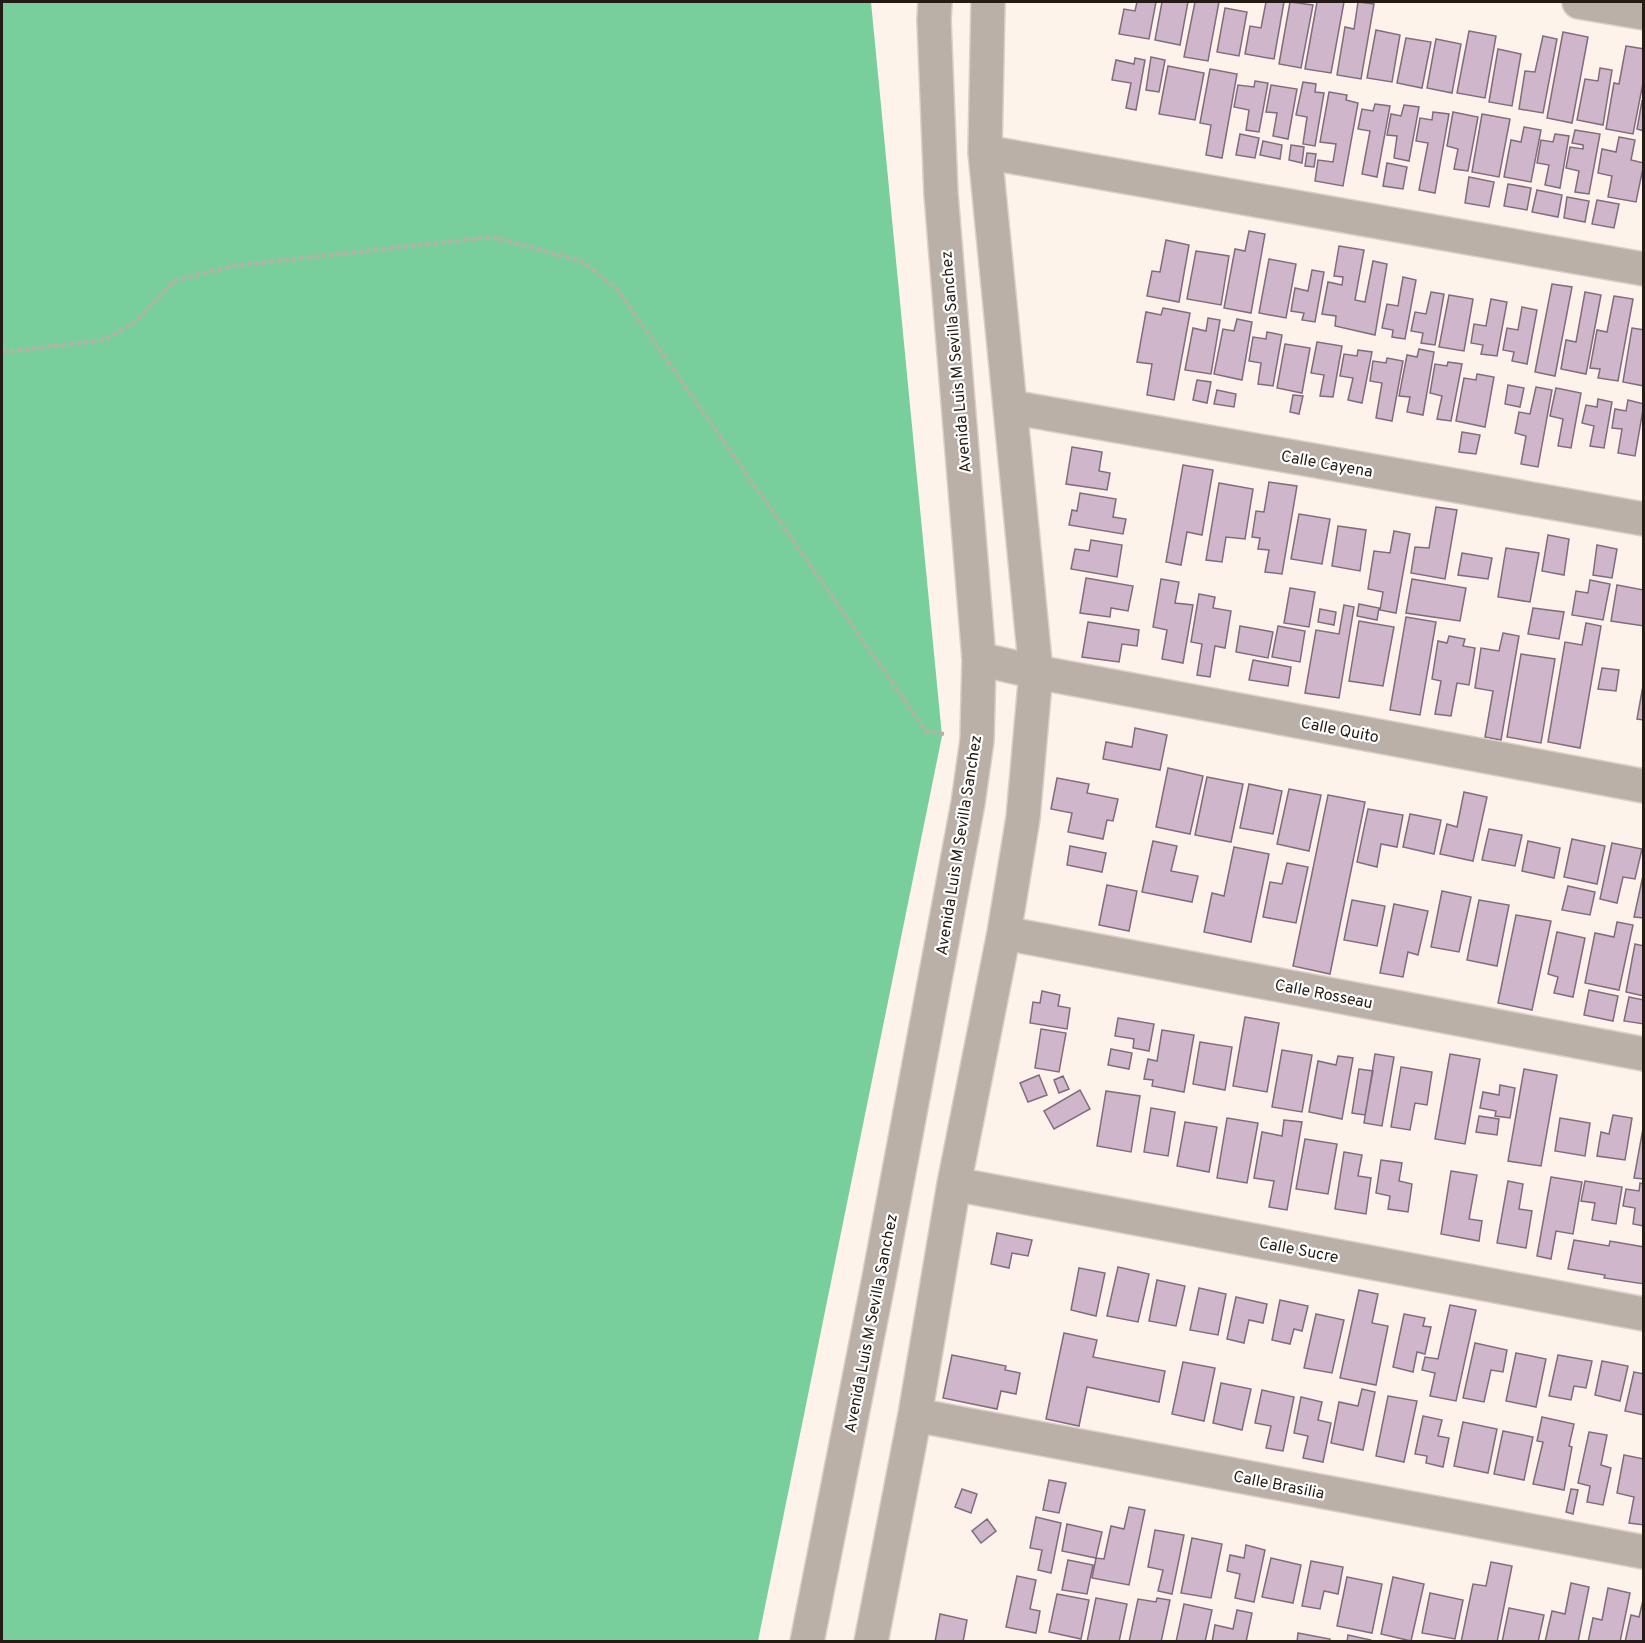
<svg xmlns="http://www.w3.org/2000/svg" width="1645" height="1643" font-family="Overpass,sans-serif">
<style>
.forest{fill:#79cf9c}
.building{fill:#cfb6ca;stroke:#816b7d;stroke-width:1.5}
.lines{fill:none;stroke-linecap:round;stroke-linejoin:round}
.minor-casing{stroke:#dbd0c9;stroke-width:36}
.path{stroke:#b9afa7;stroke-width:4;stroke-dasharray:4.5 3;stroke-linecap:butt}
.minor{stroke:#bab0a7;stroke-width:33}
.labels{text-anchor:middle;stroke-width:4.5;stroke-linejoin:round;paint-order:stroke}
.street-label{font-size:16px;fill:#241b14;stroke:#fff}
</style>
<rect width="100%" height="100%" fill="#fef3eb"/>
<!-- forest -->
<path class="forest" d="M2 2H871L942 736 758 1641H2Z"/>
<!-- building -->
<path class="building" d="M1137 2H1156L1149 39 1119 34 1124 9 1135 11Z
M1162 2H1188L1180 45 1155 40Z
M1195 2H1219L1208 61 1184 57Z
M1266 2H1284L1274 59 1245 54 1250 26 1261 28Z
M1290 2 1313 5 1301 68 1279 64Z
M1317 2H1344L1331 73 1305 69Z
M1358 2 1374 4 1361 79 1337 75 1345 27 1354 29Z
M1225 8 1247 12 1239 56 1217 52Z
M1376 30 1400 35 1392 82 1367 78Z
M1469 31 1496 36 1485 98 1457 93Z
M1563 32 1588 37 1572 123 1547 118Z
M1543 36 1557 39 1543 113 1519 109 1525 71 1535 72Z
M1406 38 1431 42 1422 88 1397 83Z
M1436 39 1461 44 1452 93 1427 88Z
M1626 46 1644 49V78L1633 134 1606 129 1614 83 1619 84Z
M1498 49 1521 54 1512 106 1489 102Z
M1151 57 1165 60 1159 92 1146 90Z
M1135 58 1145 60 1136 110 1126 108 1131 83 1112 80 1116 60 1134 64Z
M1168 66 1204 73 1195 120 1159 114Z
M1600 68 1612 70 1603 125 1577 120 1585 79 1598 81Z
M1210 69 1237 74 1222 158 1206 155 1211 125 1200 123Z
M1255 81 1268 83 1259 132 1246 130 1249 110 1234 107 1238 85 1254 87Z
M1303 82 1316 84 1315 92 1324 93 1315 146 1303 144 1307 117 1296 115Z
M1271 85 1297 89 1288 139 1273 136 1277 113 1266 112Z
M1329 92 1347 95 1346 100 1358 103 1343 186 1315 181 1318 160 1333 162 1336 144 1320 142Z
M1642 101H1644V131L1637 129Z
M1375 104 1390 106 1377 177 1362 174 1370 131 1358 129 1362 109 1373 111Z
M1404 105 1419 107 1409 161 1394 158 1397 136 1387 135 1391 114 1401 116Z
M1433 112 1449 114 1435 193 1419 190 1428 143 1416 141 1420 118 1432 120Z
M1453 112 1478 117 1468 171 1454 169 1458 149 1447 146Z
M1482 114 1510 119 1499 177 1472 172Z
M1524 127 1541 130 1531 182 1504 177 1511 140 1521 142Z
M1575 130 1600 134 1589 194 1575 192 1579 171 1566 168 1570 147 1583 149V145L1572 143Z
M1240 134 1259 138 1255 158 1236 155Z
M1555 134 1569 136 1560 188 1545 185 1549 165 1537 163 1541 140 1553 142Z
M1619 137 1635 140 1631 160 1644 163 1636 202 1608 197 1612 176 1598 173 1602 149 1616 152Z
M1263 141 1282 145 1280 159 1260 155Z
M1291 145 1304 147 1302 163 1289 160Z
M1307 153 1316 154 1314 167 1305 166Z
M1387 163 1407 167 1403 189 1383 186Z
M1469 177 1494 182 1489 207 1465 203Z
M1508 184 1531 188 1527 210 1504 206Z
M1537 190 1562 195 1558 217 1532 212Z
M1567 197 1589 201 1585 222 1564 218Z
M1597 200 1619 204 1614 228 1592 224Z
M1249 231 1265 234 1251 313 1224 308 1235 249 1245 251Z
M1166 240 1189 245 1179 302 1147 296 1152 271 1160 272Z
M1339 246 1364 250 1355 300 1365 302 1373 261 1387 264 1375 335 1335 326 1336 316 1322 314 1328 282 1342 285 1343 277 1334 276Z
M1196 251 1229 256 1221 305 1187 299Z
M1269 259 1296 264 1286 318 1259 313Z
M1312 270 1324 272 1315 322 1302 320 1304 313 1291 311 1295 288 1308 291Z
M1403 277 1416 280 1405 339 1392 337 1393 330 1382 328 1387 304 1398 306Z
M1552 284 1572 287 1555 376 1535 372Z
M1431 292 1444 294 1435 345 1421 343 1423 333 1411 331 1415 312 1426 314Z
M1585 292 1601 295 1586 374 1561 369 1566 340 1576 342Z
M1449 295 1473 299 1464 351 1439 347Z
M1614 296 1633 299 1618 381 1598 378 1600 369 1590 368 1597 330 1607 332Z
M1491 299 1507 302 1497 356 1481 354 1483 345 1471 343 1474 324 1486 326Z
M1522 307 1537 310 1527 364 1512 361 1514 352 1503 350 1507 328 1518 330Z
M1163 308 1190 313 1174 400 1147 395 1152 364 1137 362 1146 312 1161 315Z
M1208 318 1220 320 1211 374 1185 370 1193 328 1206 331Z
M1237 319 1252 322 1242 380 1214 374 1223 329 1234 331Z
M1632 328 1644 330V386L1623 382Z
M1267 332 1282 335 1273 386 1258 384 1261 363 1249 361 1253 337 1266 339Z
M1317 342 1342 346 1333 397 1320 396 1324 375 1311 373Z
M1285 344 1310 348 1302 393 1277 388Z
M1419 349 1434 352 1423 415 1407 412 1410 397 1399 396 1407 355 1417 357Z
M1358 350 1372 352 1362 403 1348 400 1353 378 1340 376 1344 354 1357 356Z
M1387 358 1403 361 1392 421 1376 418 1382 383 1370 381 1373 361 1386 363Z
M1448 362 1462 364 1451 421 1437 419 1442 396 1430 393 1435 364 1447 366Z
M1477 374 1494 377 1485 427 1456 421 1464 378 1476 380Z
M1197 380 1211 382 1207 403 1193 400Z
M1508 385 1524 388 1520 407 1505 404Z
M1536 387 1552 390 1538 467 1521 464 1526 436 1515 433 1519 412 1530 414Z
M1556 388 1581 393 1571 448 1558 446 1563 419 1550 416Z
M1217 390 1236 394 1234 407 1214 404Z
M1293 395 1303 396 1299 414 1290 412Z
M1598 399 1612 402 1604 448 1590 446 1594 426 1582 423 1586 405 1597 407Z
M1628 400 1644 404 1635 456 1618 453 1622 429 1612 428 1615 409 1626 411Z
M1462 432 1480 435 1476 454 1459 452Z
M1072 447 1102 452 1099 471 1110 473 1107 490 1066 484Z
M1183 465 1213 470 1202 535 1187 532 1181 565 1166 562Z
M1269 482 1297 486 1282 574 1265 572 1269 550 1258 549 1260 538 1252 537 1256 511 1264 512Z
M1219 483 1253 489 1245 539 1226 537 1222 562 1206 560Z
M1080 493 1116 499 1113 517 1126 519 1123 534 1069 525 1072 510 1077 511Z
M1436 507 1457 510 1445 579 1411 573 1415 547 1429 548Z
M1299 514 1330 519 1322 564 1291 559Z
M1338 526 1366 530 1360 571 1332 566Z
M1394 531 1410 534 1396 613 1380 610 1383 592 1368 589 1374 551 1390 553Z
M1548 535 1569 539 1564 575 1542 571Z
M1091 540 1122 545 1117 577 1071 569 1075 549 1089 551Z
M1597 545 1617 549 1612 578 1593 575Z
M1506 548 1539 553 1530 602 1498 597Z
M1462 553 1492 558 1488 579 1458 575Z
M1086 578 1133 586 1128 611 1111 608 1110 617 1080 613Z
M1161 579 1179 582 1175 603 1193 605 1183 663 1162 659 1167 630 1153 627Z
M1412 579 1466 588 1460 621 1406 613Z
M1590 580 1610 584 1603 620 1572 615 1576 591 1588 593Z
M1617 585 1644 590V626L1611 621Z
M1290 588 1315 592 1309 627 1284 623Z
M1199 594 1215 597 1213 608 1231 611 1225 648 1215 646 1210 677 1197 675 1202 644 1191 642Z
M1359 604 1379 608 1377 620 1357 616Z
M1344 605 1354 607 1339 698 1305 693 1316 630 1339 634Z
M1533 608 1564 612 1559 639 1528 634Z
M1320 609 1336 612 1334 625 1318 622Z
M1406 617 1436 622 1420 715 1390 710Z
M1359 621 1394 627 1383 686 1349 681Z
M1088 622 1139 630 1137 646 1122 644 1119 662 1082 657Z
M1586 623 1601 626 1580 748 1548 742 1565 642 1582 645Z
M1240 626 1273 632 1268 658 1236 652Z
M1278 626 1305 631 1300 662 1272 657Z
M1503 633 1519 636 1501 740 1485 737 1493 691 1475 688 1481 648 1499 651Z
M1449 636 1465 639 1463 646 1475 648 1469 685 1457 683 1451 716 1435 714 1441 681 1432 679 1438 641 1447 643Z
M1521 654 1555 659 1541 743 1507 737Z
M1253 660 1291 667 1288 686 1249 680Z
M1602 668 1619 670 1616 691 1598 689Z
M1644 680V720L1637 719Z
M1135 728 1167 735 1160 770 1103 759 1106 742 1132 747Z
M1168 768 1203 776 1190 834 1156 827Z
M1207 777 1243 784 1231 842 1195 835Z
M1057 778 1089 784 1087 793 1118 799 1113 821 1107 820 1103 839 1068 832 1072 813 1051 809Z
M1249 784 1282 791 1273 834 1240 828Z
M1289 789 1321 795 1309 851 1277 844Z
M1464 792 1487 797 1473 861 1440 854 1447 824 1457 827Z
M1328 795 1365 802 1330 974 1293 966Z
M1368 809 1403 815 1397 847 1381 844 1377 867 1357 862Z
M1410 814 1441 820 1434 854 1403 847Z
M1489 829 1522 835 1515 866 1482 860Z
M1572 839 1605 846 1597 884 1564 877Z
M1153 841 1177 846 1171 871 1198 876 1192 902 1142 892Z
M1528 841 1560 848 1554 878 1522 871Z
M1612 843 1642 849 1635 879 1623 877 1617 903 1600 899Z
M1070 846 1106 853 1102 872 1067 865Z
M1234 847 1269 854 1251 942 1204 932 1212 893 1224 896Z
M1287 863 1308 867 1296 923 1263 917 1270 882 1282 884Z
M1644 871V918L1634 917Z
M1107 885 1137 891 1129 931 1099 925Z
M1568 886 1595 892 1590 915 1562 910Z
M1442 891 1471 897 1459 952 1431 947Z
M1352 900 1385 906 1377 946 1344 940Z
M1479 900 1509 905 1497 966 1467 960Z
M1394 904 1428 911 1418 955 1408 952 1403 977 1380 973Z
M1516 915 1551 921 1532 1010 1498 1003Z
M1617 922 1633 925 1619 990 1585 983 1595 933 1614 937Z
M1557 932 1585 938 1573 997 1554 993 1558 977 1548 974Z
M1635 944 1644 946V996L1626 992Z
M1589 990 1618 996 1613 1021 1584 1015Z
M1042 991 1060 995 1058 1006 1070 1008 1067 1029 1030 1023 1033 1002 1040 1003Z
M1629 997 1644 1000V1024L1624 1021Z
M1245 1017 1279 1023 1267 1092 1233 1086Z
M1118 1018 1154 1024 1149 1051 1133 1048 1134 1039 1115 1036Z
M1041 1029 1066 1033 1059 1072 1035 1068Z
M1162 1030 1194 1035 1184 1092 1152 1086 1153 1080 1144 1079 1148 1059 1157 1061Z
M1200 1042 1232 1047 1225 1090 1193 1084Z
M1111 1049 1132 1053 1129 1069 1108 1065Z
M1282 1050 1312 1055 1302 1112 1272 1107Z
M1375 1054 1394 1057 1382 1126 1364 1123Z
M1450 1054 1480 1059 1465 1144 1435 1139Z
M1338 1056 1353 1058 1342 1119 1309 1112 1318 1061 1336 1065Z
M1401 1067 1432 1072 1427 1105 1415 1103 1410 1130 1391 1127Z
M1359 1069 1373 1071 1365 1115 1352 1113Z
M1524 1069 1557 1075 1541 1166 1508 1161Z
M1039 1075 1047 1095 1028 1102 1020 1083Z
M1063 1076 1069 1089 1059 1093 1054 1080Z
M1500 1085 1515 1088 1510 1118 1495 1116 1496 1111 1480 1108 1483 1092 1499 1095Z
M1080 1090 1090 1109 1054 1129 1044 1111Z
M1106 1091 1140 1096 1131 1152 1097 1146Z
M1151 1108 1175 1112 1168 1156 1144 1152Z
M1613 1115 1632 1118 1625 1160 1597 1156 1601 1132 1609 1134Z
M1479 1116 1499 1119 1497 1135 1476 1132Z
M1227 1118 1258 1123 1247 1183 1217 1178Z
M1560 1118 1590 1123 1585 1156 1555 1151Z
M1284 1120 1302 1122 1287 1210 1269 1207 1274 1181 1254 1178 1262 1132 1282 1136Z
M1185 1122 1217 1127 1209 1172 1177 1166Z
M1644 1123V1179L1634 1178Z
M1305 1139 1337 1144 1328 1194 1296 1189Z
M1344 1152 1362 1155 1358 1176 1371 1178 1366 1214 1335 1209Z
M1381 1160 1402 1163 1399 1181 1412 1184 1408 1212 1388 1209 1390 1196 1376 1193Z
M1451 1171 1477 1175 1469 1219 1482 1221 1479 1241 1441 1234Z
M1551 1177 1582 1182 1573 1234 1556 1231 1551 1259 1537 1256Z
M1508 1181 1523 1184 1519 1209 1532 1211 1526 1248 1497 1243Z
M1585 1181 1622 1187 1616 1224 1592 1220 1595 1203 1581 1201Z
M1640 1183 1644 1184V1226L1633 1224 1635 1208 1623 1206 1626 1189 1639 1191Z
M997 1233 1032 1240 1028 1256 1012 1253 1009 1268 991 1264Z
M1574 1240 1609 1246 1610 1241 1644 1247V1284L1604 1278 1605 1275 1568 1269Z
M1118 1267 1149 1274 1138 1322 1107 1316Z
M1079 1268 1105 1273 1096 1316 1071 1310Z
M1157 1280 1185 1286 1176 1326 1149 1321Z
M1199 1288 1226 1294 1218 1335 1190 1330Z
M1359 1290 1378 1294 1372 1323 1388 1326 1376 1385 1340 1378Z
M1236 1297 1267 1304 1263 1323 1249 1320 1244 1343 1227 1339Z
M1280 1300 1308 1306 1302 1331 1294 1329 1290 1344 1272 1340Z
M1450 1305 1476 1310 1456 1401 1430 1396 1435 1373 1422 1370 1425 1357 1438 1359Z
M1316 1314 1344 1320 1332 1373 1304 1368Z
M1404 1314 1425 1318 1423 1326 1431 1327 1425 1354 1417 1352 1413 1372 1393 1367Z
M1064 1333 1097 1340 1093 1357 1165 1371 1159 1402 1087 1387 1079 1426 1046 1419Z
M1475 1343 1507 1350 1503 1372 1491 1370 1484 1402 1463 1398Z
M1516 1353 1546 1359 1536 1407 1506 1401Z
M952 1355 1006 1366 1005 1370 1020 1373 1016 1394 1001 1391 997 1409 943 1398Z
M1558 1355 1592 1361 1586 1388 1574 1386 1571 1400 1549 1396Z
M1602 1361 1628 1366 1620 1401 1595 1395Z
M1183 1362 1215 1368 1204 1421 1172 1414Z
M1634 1372 1644 1374V1415L1625 1411Z
M1221 1383 1251 1389 1242 1430 1213 1423Z
M1362 1389 1375 1392 1363 1450 1331 1443 1339 1402 1358 1406Z
M1262 1390 1294 1397 1283 1451 1266 1448 1271 1426 1255 1423Z
M1388 1396 1417 1401 1404 1462 1376 1456Z
M1301 1397 1322 1402 1318 1420 1331 1423 1323 1462 1303 1458 1308 1436 1294 1433Z
M1423 1416 1442 1420 1438 1436 1449 1438 1443 1467 1426 1463 1427 1456 1415 1454Z
M1542 1417 1574 1424 1569 1446 1572 1447 1564 1490 1533 1484 1543 1442 1537 1441Z
M1463 1422 1497 1429 1488 1473 1454 1466Z
M1503 1431 1533 1437 1524 1480 1494 1474Z
M1589 1432 1607 1435 1601 1465 1611 1468 1603 1505 1587 1502 1590 1486 1578 1483Z
M1624 1455 1644 1459V1525L1629 1523 1634 1497 1617 1493Z
M1049 1480 1066 1483 1059 1513 1043 1510Z
M962 1489 977 1494 971 1513 955 1507Z
M1571 1489 1578 1490 1573 1514 1566 1512Z
M1129 1507 1145 1510 1129 1585 1092 1578 1096 1558 1104 1559 1111 1526 1124 1529Z
M1036 1517 1061 1523 1051 1573 1038 1570 1042 1550 1030 1548Z
M987 1519 996 1531 981 1543 972 1531Z
M1067 1524 1102 1532 1096 1558 1062 1551Z
M1155 1530 1184 1535 1172 1594 1158 1591 1163 1570 1148 1567Z
M1192 1538 1222 1544 1211 1598 1181 1593Z
M1246 1545 1265 1550 1254 1602 1235 1598 1240 1574 1227 1571 1230 1555 1244 1558Z
M1271 1558 1301 1565 1293 1603 1262 1597Z
M1068 1560 1093 1565 1087 1594 1062 1590Z
M1311 1561 1343 1567 1338 1594 1324 1591 1320 1609 1302 1606Z
M1491 1562 1512 1566 1497 1642H1461L1473 1584 1486 1586Z
M1017 1576 1036 1580 1030 1609 1040 1611 1036 1633 1006 1627Z
M1347 1577 1382 1584 1372 1633 1337 1626Z
M1393 1577 1424 1584 1411 1641 1381 1634Z
M1571 1583 1589 1587 1578 1642H1545L1552 1611 1565 1614Z
M1608 1588 1630 1593 1620 1642H1588L1593 1618 1602 1620Z
M1430 1593 1463 1600 1455 1639 1422 1633Z
M1057 1594 1089 1600 1081 1639 1049 1632Z
M1644 1596V1642H1625L1631 1615 1639 1617Z
M1096 1598 1127 1604 1119 1642H1087Z
M1157 1598 1170 1600 1161 1642H1129L1138 1599 1156 1602Z
M1184 1604 1212 1610 1205 1642H1176Z
M1509 1608 1544 1615 1538 1642H1502Z
M1237 1610 1252 1613 1246 1642H1212L1215 1625 1233 1629Z
M940 1614 967 1620 963 1642H935Z
M1298 1633 1330 1639V1642H1297Z
M1348 1635 1371 1640V1642H1347Z"/>
<g class="lines">
<defs>
<path id="minor" d="M1579 2 1644 13
M985 152 1644 269
M1011 407 1644 519
M979 659 1036 672 1644 786
M1004 933 1644 1054
M954 1184 1644 1314
M915 1415 1644 1552
M807 1642 879 1278 968 803 977 740 979 659 941 194 934 20 935 2
M871 1642 915 1415 954 1184 1004 933 1023 818 1036 672 985 152 988 2"/>
</defs>
<!-- minor casing -->
<use href="#minor" class="minor-casing"/>
<!-- path -->
<path class="path" d="M2 351H12L104 340 136 321 174 281 232 266 491 237 582 261 617 289 926 731 944 734"/>
<!-- minor -->
<use href="#minor" class="minor"/>
</g>
<g class="labels">
<!-- street labels -->
<g class="street-label">
<text transform="translate(955 362) rotate(-95)" y="6">Avenida Luis M Sevilla Sanchez</text>
<text transform="translate(1327 463) rotate(10)" y="6">Calle Cayena</text>
<text transform="translate(1340 729) rotate(11)" y="6">Calle Quito</text>
<text transform="translate(958 845) rotate(-81)" y="6">Avenida Luis M Sevilla Sanchez</text>
<text transform="translate(1324 993) rotate(11)" y="6">Calle Rosseau</text>
<text transform="translate(1299 1249) rotate(11)" y="6">Calle Sucre</text>
<text transform="translate(870 1323) rotate(-79)" y="6">Avenida Luis M Sevilla Sanchez</text>
<text transform="translate(1279 1484) rotate(11)" y="6">Calle Brasilia</text>
</g>
</g>
<!-- border -->
<rect width="1645" height="1643" fill="none" stroke="#241b14" stroke-width="6"/>
</svg>
